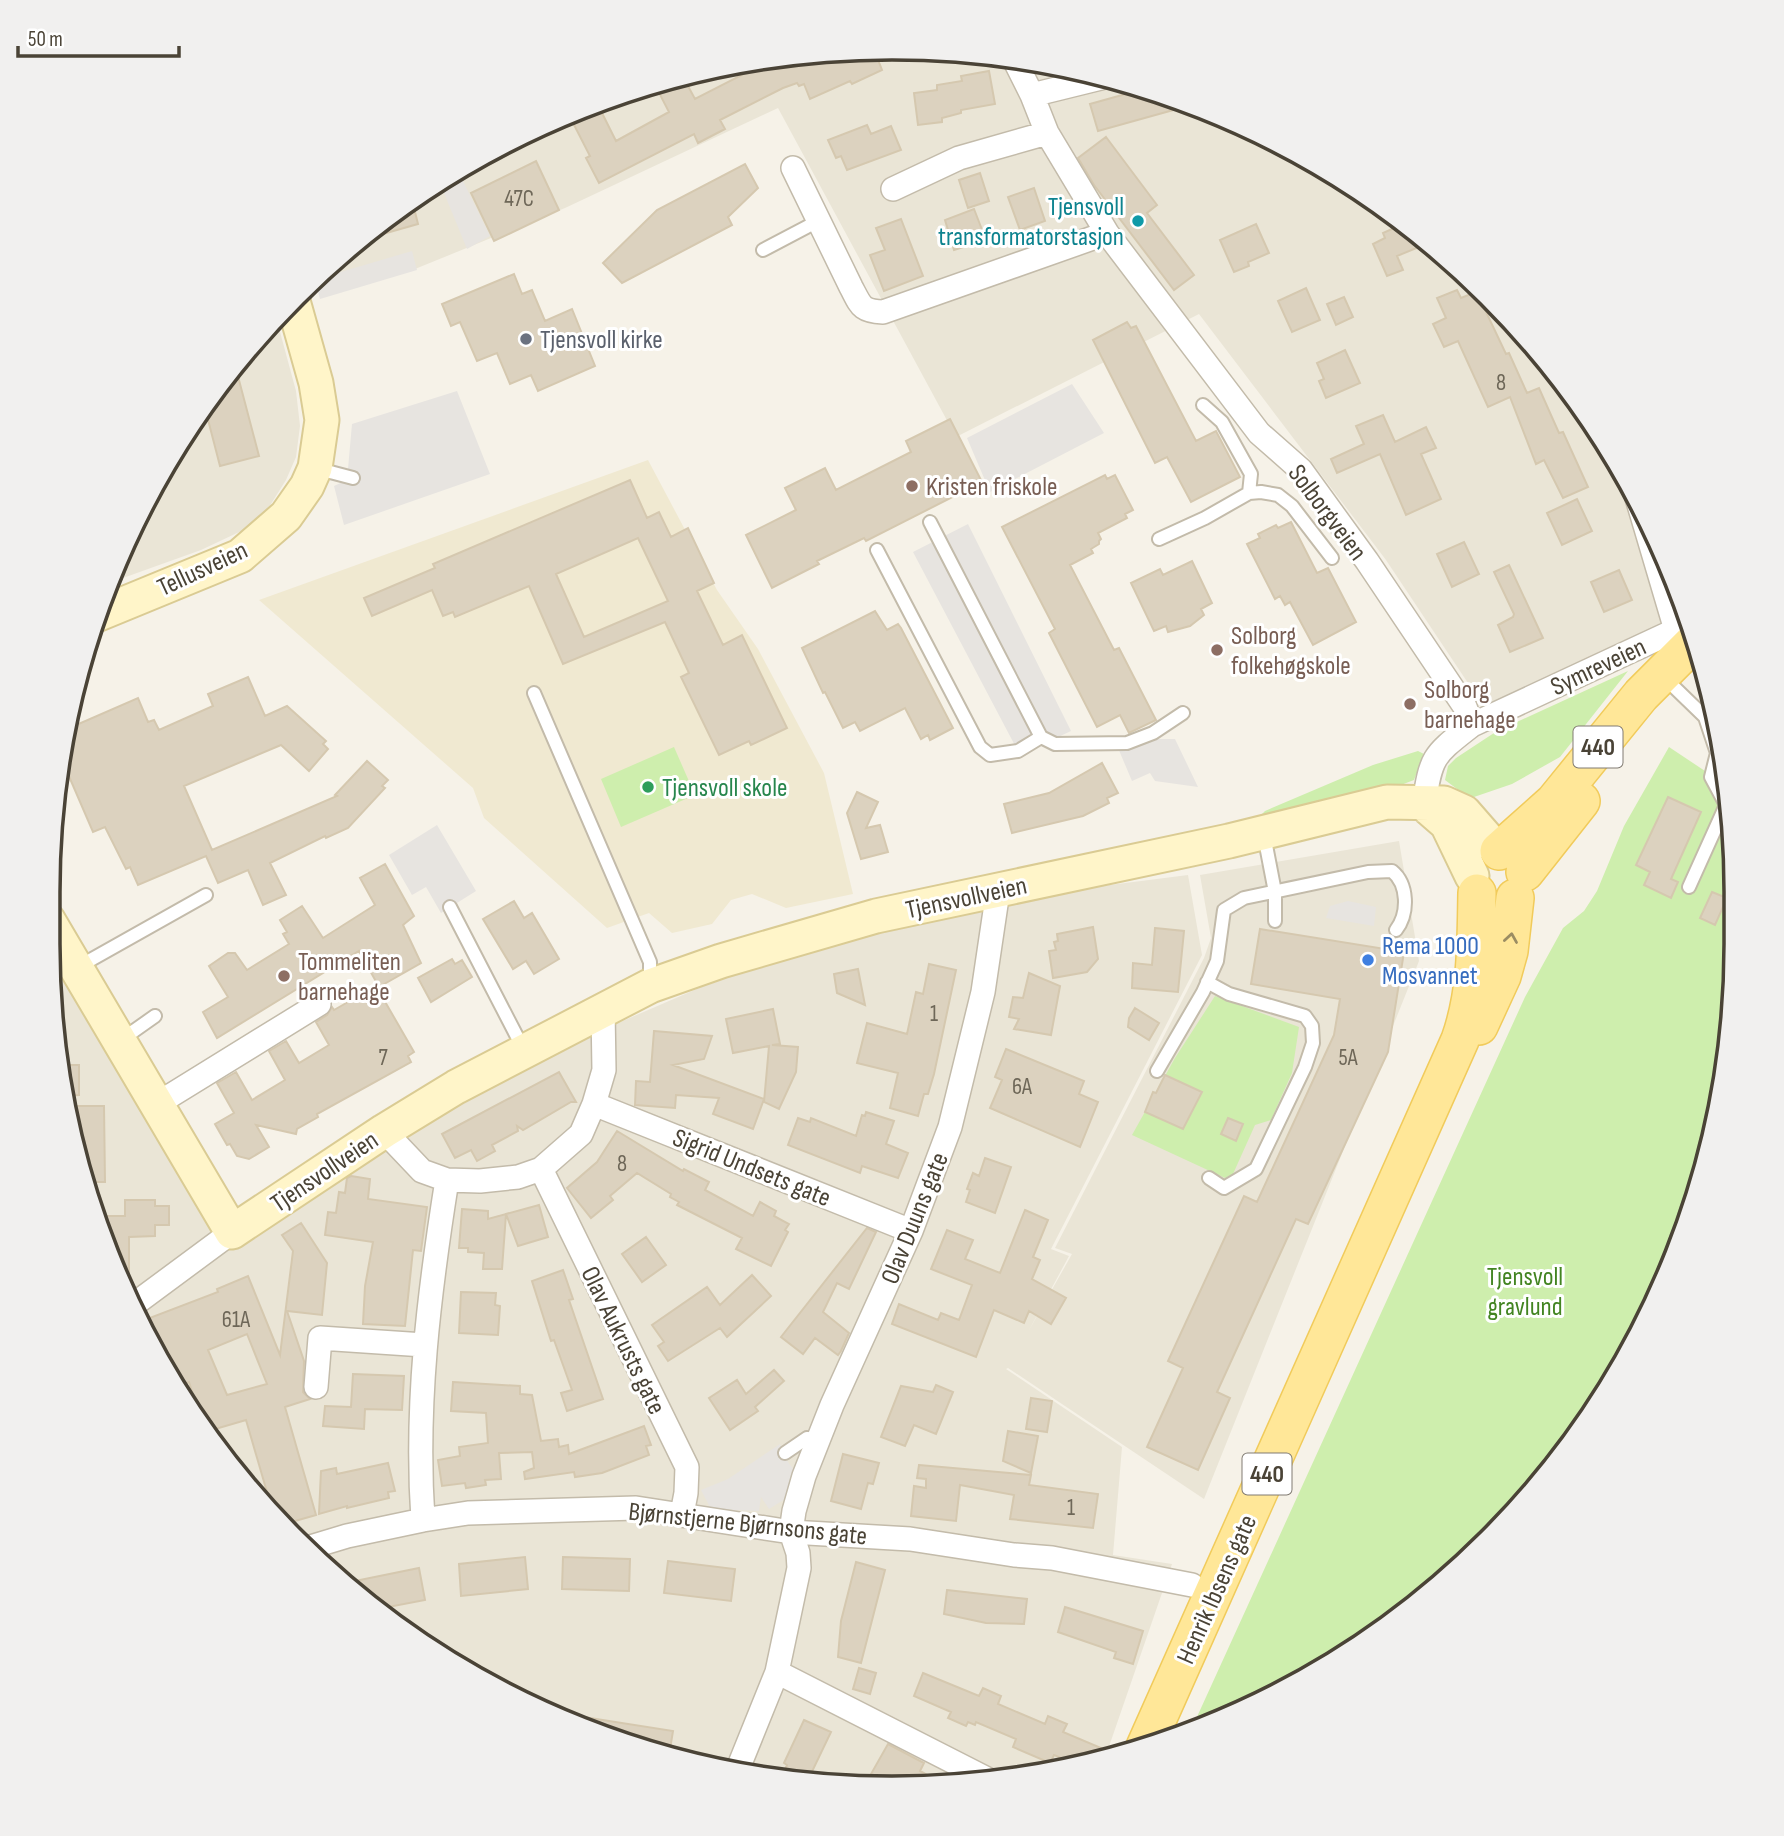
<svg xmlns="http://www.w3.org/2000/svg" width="1784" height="1836" font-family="'Sofia Sans Condensed',sans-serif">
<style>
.residential{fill:#eae5d6}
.education{fill:#f0e9d1}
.green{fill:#ceeead}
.parking{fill:#e7e4e0}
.building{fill:#dcd2bf;stroke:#d5c8af;stroke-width:2;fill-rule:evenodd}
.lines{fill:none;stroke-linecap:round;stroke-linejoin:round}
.lane-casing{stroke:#c3bbaa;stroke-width:16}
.street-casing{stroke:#c3bbaa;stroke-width:26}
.secondary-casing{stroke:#dacb93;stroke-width:37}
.primary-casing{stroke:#f1cb5b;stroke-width:40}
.lane{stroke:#fff;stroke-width:12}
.street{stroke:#fff;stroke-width:23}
.secondary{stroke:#fff5c9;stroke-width:33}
.primary{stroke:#ffe798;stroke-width:37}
.oneway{stroke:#9b8d62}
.culture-dot{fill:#0f9aa8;stroke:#fff;stroke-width:2.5}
.worship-dot{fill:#6b7280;stroke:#fff;stroke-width:2.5}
.education-dot{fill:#8d6e63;stroke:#fff;stroke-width:2.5}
.leisure-dot{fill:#2e9e5b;stroke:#fff;stroke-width:2.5}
.shop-dot{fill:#3f7fe0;stroke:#fff;stroke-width:2.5}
.labels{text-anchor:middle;stroke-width:6;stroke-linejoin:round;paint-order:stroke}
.number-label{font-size:23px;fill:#6e6758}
.shield{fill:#fff;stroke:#807b72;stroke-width:2}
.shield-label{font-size:24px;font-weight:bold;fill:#4a4336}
.culture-label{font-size:26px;fill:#0d838f;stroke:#fff;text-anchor:end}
.worship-label{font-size:26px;fill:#5b616d;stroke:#fff;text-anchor:start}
.education-label{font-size:26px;fill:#785e54;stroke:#fff;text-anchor:start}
.street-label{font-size:26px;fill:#4a4336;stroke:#fff}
.leisure-label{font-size:26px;fill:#27864d;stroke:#fff;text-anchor:start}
.shop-label{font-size:26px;fill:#366cbe;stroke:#fff;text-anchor:start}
.park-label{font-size:26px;fill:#428421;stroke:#fff}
.rim{fill:none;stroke:#4a4336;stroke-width:3.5}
</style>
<rect width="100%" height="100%" fill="#f6f2e8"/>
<!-- residential -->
<path class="residential" d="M837 49 1003 55 1164 92 1315 161 1449 257 1562 378 1650 519 1683 608 1657 625 1486 710 1386 560 1199 314 956 437 778 108 565 208 415 269 311 284 378 222 519 134 674 76Z
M276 317 296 391 300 426 296 457 286 480 269 507 254 525 201 550 109 583 161 469 257 335Z
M1399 841 1419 961 1204 1499 1008 1368 1006 1369 1122 1447 1113 1555 1172 1564 1104 1761 947 1787 781 1781 620 1744 423 1647 295 1542 190 1414 112 1268 64 1109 47 944 227 1241 479 1092 567 1047 625 1020 808 941 977 902 1188 875 1202 955 1051 1249 1069 1256 1028 1332 1072 1254 1055 1248 1204 958 1211 938 1200 875Z"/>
<!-- education -->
<path class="education" d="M648 460 717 590 758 649 824 773 853 894 786 908 752 894 731 900 712 924 672 933 649 913 607 928 484 818 473 788 259 600Z"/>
<!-- green -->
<path class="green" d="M1628 671 1560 757 1512 784 1474 797 1465 795 1445 780 1448 766 1456 758 1497 731Z
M674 747 695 795 621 827 601 779Z
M1669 747 1726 785 1735 837 1730 1054 1692 1215 1624 1366 1527 1501 1407 1614 1265 1702 1191 1730 1525 997 1563 928 1584 911 1597 891 1624 826Z
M1418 751 1424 754 1414 780 1393 788 1260 816 1265 811 1373 765Z
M1215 996 1299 1027 1292 1073 1271 1120 1255 1125 1233 1174 1225 1178 1132 1135 1175 1058Z"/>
<!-- parking -->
<path class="parking" d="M462 179 490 236 467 249 442 188Z
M412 251 417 270 320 299 315 281 317 279Z
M1072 384 1104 433 990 492 967 438Z
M457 391 490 474 344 525 334 486 347 480 352 424Z
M968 524 1071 731 1020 755 913 552Z
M1153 733 1158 739H1175L1198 787 1155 781 1150 773 1132 781 1118 748Z
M437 825 476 891 441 913 426 887 412 895 389 855Z
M1348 901 1376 907 1374 926 1326 918 1330 906Z
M780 1444 788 1462 797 1474 790 1496 769 1509 761 1497 759 1511 711 1509 701 1490 728 1479Z"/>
<!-- building -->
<path class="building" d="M837 49 854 50 859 59 875 52 882 70 852 84 850 81 810 99 804 84 799 86 797 83 783 88 720 120 725 129 698 143 694 134 599 183 586 158 590 156 569 115 598 105 616 141 669 112 654 83 682 75 695 99 771 60Z
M989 71 995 104 961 110V113L942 118V122L918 125 914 93 937 90V85L962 81 961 76Z
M1147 88 1174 97 1177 109 1098 131 1090 104Z
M867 125 871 134 891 126 901 150 847 170 841 156 836 158 828 140Z
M1106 137 1157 205 1147 213 1194 275 1174 290 1094 185 1078 158Z
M536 161 559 210 494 241 471 193Z
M745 164 758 188 728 217 732 225 622 283 603 263 657 210Z
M980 173 989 201 968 208 959 180Z
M1034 188 1045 221 1020 230 1008 197Z
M412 200 418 224 358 241 378 222Z
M974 209 986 240 954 250 945 220Z
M901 219 923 276 884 291 870 255 885 250 876 228Z
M1256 224 1269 253 1248 262 1249 266 1234 272 1220 240Z
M1403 224 1411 230 1419 247 1397 256 1403 270 1387 276 1373 244 1385 238 1383 233Z
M514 274 522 294 532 290 545 321 572 309 595 366 538 391 531 375 510 384 497 353 477 361 460 322 451 326 442 304Z
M1306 288 1320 320 1292 332 1278 301Z
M1457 290 1461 298 1471 294 1473 297 1478 295 1506 354 1509 353 1527 393 1539 388 1559 433 1563 432 1588 487 1563 498 1544 460 1536 464 1510 397 1488 407 1458 341 1444 347 1433 324 1446 318 1437 298Z
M1344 297 1353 317 1336 325 1327 304Z
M1127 322 1131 328 1136 326 1196 441 1216 431 1240 477 1191 502 1167 457 1155 463 1093 340Z
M1345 350 1360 383 1326 398 1319 381 1324 379 1317 363Z
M235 365 259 456 220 466 205 408Z
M1383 415 1395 442 1426 427 1436 448 1421 454 1441 499 1406 515 1380 454 1337 473 1331 459 1364 444 1356 426Z
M950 419 982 482 866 541 864 538 817 561 819 564 772 588 746 535 796 510 785 488 825 468 836 490 911 452 906 441Z
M1105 475 1107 479 1115 475 1133 510 1125 514 1127 518 1098 533 1101 539 1099 541V544L1091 549 1093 553 1070 565 1114 650 1119 648 1156 720 1129 733 1120 715 1097 727 1049 633 1055 629 1002 527Z
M630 480 647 518 659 512 671 537 688 528 714 583 697 591 723 645 742 635 787 728 751 745 749 741 719 755 681 677 689 673 665 622 563 664 529 586 455 617 453 612 443 616 432 590 372 616 364 598 435 568 433 564ZM638 538 668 601 584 637 556 574Z
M1577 499 1592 531 1562 545 1547 513Z
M1291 522 1317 573 1328 568 1356 622 1313 645 1290 602 1285 605 1280 596 1275 599 1247 544 1260 538 1258 534 1276 525 1278 528Z
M1464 542 1479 574 1452 587 1437 554Z
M1192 561 1212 603 1201 609 1204 615 1190 626 1168 632 1166 626 1154 631 1131 583 1160 569 1163 575Z
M1509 565 1543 638 1510 652 1498 625 1513 617 1514 614 1494 572Z
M1619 570 1632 600 1604 612 1591 582Z
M875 611 887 630 898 624 901 628 953 728 930 740 928 735 921 739 905 708 860 731 855 722 843 728 825 692 823 693 802 648Z
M248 677 265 716 287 706 326 741 323 744 328 749 309 771 281 745 184 786 212 850 337 796 335 795 367 761 388 780 382 786 385 788 348 828 326 838 325 836 270 863 286 895 263 905 248 870 218 883 206 856 138 885 130 867 126 869 105 827 93 832 65 767 57 770 67 729 138 698 148 722 154 720 159 730 213 706 208 694Z
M1102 763 1118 793 1107 798 1109 803 1083 816 1012 833 1004 804 1049 793Z
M857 792 878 802 866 828 880 825 888 852 861 859 847 813Z
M1668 797 1701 812 1671 879 1678 882 1671 898 1644 885 1650 872 1636 865Z
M385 864 414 916 403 925 421 963 379 987 359 951 217 1038 203 1012 228 997 209 966 228 953H235L247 970 289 944 283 934 287 932 280 920 302 906 323 938 375 905 360 878Z
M1712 892 1727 898 1715 925 1700 918Z
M514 901 524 918 532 913 559 959 534 974 526 961 513 969 483 919Z
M1093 927 1098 959 1087 972 1053 978 1049 951 1056 950 1054 942 1058 941 1057 934Z
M1155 928 1184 931 1178 992 1132 988 1133 963 1152 965Z
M1260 929 1404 952 1388 1052 1308 1224 1296 1219 1217 1392 1230 1398 1198 1470 1147 1447 1183 1368 1168 1361 1244 1196 1257 1202 1334 1035 1340 999 1251 984Z
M452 959 455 964 462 960 472 977 431 1002 418 978Z
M929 964 956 970 934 1074 928 1094H924L918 1116 890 1108 898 1073 857 1063 867 1023 907 1034 916 992 923 994Z
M858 969 865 1005 837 993 834 974Z
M1029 973 1060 986 1051 1035 1014 1029 1019 1019 1009 1017 1013 997 1023 998Z
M376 986 414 1052 408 1056 411 1062 317 1114 318 1117 297 1129 296 1134 256 1125 269 1147 249 1159 237 1156 230 1144 227 1145 215 1124 234 1113 217 1083 236 1072 252 1100 285 1080 269 1051 286 1041 299 1063 329 1045 316 1022 327 1015 332 1007 334 1010Z
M1135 1008 1159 1023 1149 1040 1128 1027 1129 1018Z
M773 1009 780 1044 772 1045 798 1047 796 1072 779 1109 764 1102 769 1046 733 1053 726 1019Z
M654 1031 712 1036 704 1059 673 1065 764 1099 753 1129 713 1114 719 1098 676 1095 675 1108 635 1105 636 1081 650 1082Z
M1006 1049 1084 1081 1079 1094 1098 1102 1080 1147 990 1108 1002 1080 995 1077Z
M59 1065H79V1095L62 1096Z
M559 1072 576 1102H571L523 1130 517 1126 518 1131 492 1145 495 1151 477 1161 471 1150 455 1158 442 1134Z
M1165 1075 1202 1092 1183 1129 1145 1112 1153 1092 1156 1093Z
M74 1106H104L105 1182H86L74 1144Z
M866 1112 894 1121 886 1144 908 1153 898 1178 862 1166 860 1173 788 1145 798 1118 810 1122 811 1118 856 1136 862 1115 865 1116Z
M1228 1118 1243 1124 1236 1141 1221 1134Z
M617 1131 683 1171 684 1169 709 1182 705 1190 753 1216 760 1202 776 1211 774 1216 789 1224 785 1230 788 1232 771 1266 736 1249 742 1238 677 1205 679 1202 670 1197 671 1194 637 1173 610 1196 613 1200 591 1218 567 1188 597 1162Z
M985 1158 1011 1167 995 1213 966 1202 970 1190 967 1189 973 1173 979 1176Z
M351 1176 370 1179 368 1199 427 1207 421 1251 413 1250 405 1326 363 1324 365 1286 373 1242 325 1235 328 1212 336 1213 339 1192 345 1193 347 1178Z
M125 1200H155V1206H169V1225H155V1236L129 1237V1273L105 1216H125Z
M539 1205 548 1237 518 1246 506 1214Z
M462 1209 488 1211V1219L506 1214 502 1269H483L484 1253 468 1252V1248H459Z
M1025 1210 1048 1220 1033 1257 1040 1260 1032 1279 1066 1298 1051 1324 1029 1311 1024 1323 994 1310 976 1357 892 1324 899 1304 938 1320 941 1313 959 1320 972 1285 931 1269 947 1230 973 1240 965 1259 1000 1273Z
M301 1223 327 1263 322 1315 287 1311 304 1361 303 1392 310 1399 285 1407 316 1515 281 1525 262 1502 269 1499 246 1420 205 1432 189 1382 182 1385 163 1343 158 1345 147 1319 218 1292 217 1289 248 1276 280 1355 293 1251 282 1235ZM247 1334 267 1384 227 1395 208 1350Z
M867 1228 876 1232 849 1289 837 1283 823 1312 849 1333 841 1351 838 1355 815 1338 803 1354 781 1337Z
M646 1237 666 1265 642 1282 622 1254Z
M563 1270 573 1299 569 1300 603 1399 567 1411 561 1393 572 1390 554 1340 551 1341 532 1281Z
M752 1275 771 1296 727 1337 720 1328 668 1361 658 1346 664 1342 652 1325 707 1287 720 1305Z
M461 1292 496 1293 495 1305 500 1306 498 1335 459 1333Z
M774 1370 784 1381 755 1407 758 1411 730 1430 709 1398 737 1380 746 1394Z
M353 1374 404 1376 402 1410 365 1409 364 1429 323 1426 325 1406 351 1407Z
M453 1382 520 1386V1394L532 1395 541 1441 558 1439 559 1447 568 1445 569 1454 644 1426 651 1445 646 1446 649 1455 602 1473 575 1477 574 1472 525 1479 524 1472 534 1468 532 1452 499 1453 501 1479 485 1480 486 1485 466 1488 465 1483 442 1486 438 1460 460 1456 459 1447 488 1443 486 1413 451 1411Z
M936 1385 953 1392 936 1434 914 1425 905 1446 881 1437 901 1386 933 1392Z
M1031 1398 1052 1401 1047 1432 1026 1429Z
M1008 1431 1038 1436 1031 1473 1003 1461Z
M843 1454 879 1463 873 1484 868 1483 861 1509 831 1501Z
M388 1463 395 1491 388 1492 389 1498 347 1508V1506L319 1514 321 1471 336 1468 337 1474Z
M919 1465 1031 1475 1029 1485 1098 1494 1093 1528 1010 1519 1014 1495 960 1485 956 1521 911 1516 914 1486 926 1488V1479L917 1478Z
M525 1557 528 1589 461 1596 459 1564Z
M563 1557 630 1559 629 1591 562 1589Z
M668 1561 735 1569 731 1601 664 1593Z
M856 1562 885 1570 861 1663 838 1657 841 1621Z
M419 1568 425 1600 378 1609 345 1583Z
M947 1590 1027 1599 1024 1624 986 1623 944 1614Z
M1065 1607 1143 1631 1133 1664 1114 1658 1116 1652 1058 1632Z
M859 1668 876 1673 870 1694 853 1689Z
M923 1673 979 1696 983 1688 1001 1696 998 1704 1045 1724 1048 1716 1067 1724 1063 1732 1101 1748 1094 1763 1078 1765 1054 1755 1050 1763 1013 1747 1016 1739 976 1722 975 1725 968 1722 966 1726 948 1718 951 1712 914 1696Z
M571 1715 673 1731 669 1755 620 1744 570 1719Z
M804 1720 831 1732 807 1782 780 1781 787 1765 784 1763Z
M888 1744 924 1763 920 1771 949 1787 891 1785 871 1774Z"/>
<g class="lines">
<defs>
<path id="lane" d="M763 250 820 220
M1203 405 1222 422 1251 474 1249 493
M315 468 353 478
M930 522 1041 737 1055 744 1127 743 1153 733 1183 713
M1159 539 1205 518 1249 493 1261 492 1278 495 1292 506 1332 558
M877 550 980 747 990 755 1018 751 1041 737
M1674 687 1705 717 1717 753 1711 777 1726 805 1730 806
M534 693 650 962V985
M1264 835 1275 892V921
M1689 887 1726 805
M450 907 525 1052
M78 967 206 895
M1207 982 1229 994 1305 1016 1312 1026 1313 1043 1305 1067 1256 1169 1224 1188 1209 1178
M121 1040 155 1016
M1157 1071 1203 992 1217 961 1224 910 1244 898 1368 872 1392 871C1408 884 1409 913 1396 930
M785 1453 807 1438 818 1440"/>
<path id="street" d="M1013 57 1032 95 1047 133 1107 233 1259 433 1301 470 1367 561 1465 707 1472 725C1434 755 1431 755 1424 804
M1032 95 1101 78
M793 168 851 287C861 306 861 311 883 312L1107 233
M893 189 959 158 1047 133
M1472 725 1676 630 1637 498
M157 1104 319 1004
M594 1104 911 1231
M384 1131 422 1171 447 1180 480 1181 518 1177 541 1169 581 1134 594 1104 604 1070 603 1010
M541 1169 687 1467 686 1493 682 1514
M132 1306 232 1232
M316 1387 320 1338 424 1345
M423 1520C415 1405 429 1293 447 1180
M304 1549 347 1536 423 1520 468 1513 636 1508 791 1532 910 1539 1014 1555 1052 1558 1192 1585
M737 1771 777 1672
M989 1780 777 1672 799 1568 798 1553 791 1532 794 1511 804 1476 832 1405 911 1231 950 1127 983 992 998 891"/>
<path id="secondary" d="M94 616 240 556 286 516 307 486 315 468 322 420 316 383 293 301
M1424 804 1447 824 1472 876
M48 920 232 1232 384 1131 456 1087 650 986 721 961 876 916 1229 841 1387 802 1444 803 1464 812 1498 851"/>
<path id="primary" d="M1499 851 1554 802 1641 695 1696 640
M1525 872 1581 801
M1479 1026 1502 976 1509 951 1515 898
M1145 1747 1460 1040C1477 992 1476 943 1477 893"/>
</defs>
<!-- lane casing -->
<use href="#lane" class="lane-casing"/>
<!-- street casing -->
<use href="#street" class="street-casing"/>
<!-- secondary casing -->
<use href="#secondary" class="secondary-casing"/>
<!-- primary casing -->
<use href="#primary" class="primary-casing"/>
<!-- lane -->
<use href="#lane" class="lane"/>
<!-- street -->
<use href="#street" class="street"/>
<!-- secondary -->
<use href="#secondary" class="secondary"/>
<!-- primary -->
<use href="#primary" class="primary"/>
</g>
<!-- one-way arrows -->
<defs><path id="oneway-chevron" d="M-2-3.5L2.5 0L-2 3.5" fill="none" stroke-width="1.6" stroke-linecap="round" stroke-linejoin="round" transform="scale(1.75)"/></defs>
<use class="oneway" href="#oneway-chevron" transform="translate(1511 938) rotate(-81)"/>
<!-- markers -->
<circle class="culture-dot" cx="1138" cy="221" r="7"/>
<circle class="worship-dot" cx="526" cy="339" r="7"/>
<g class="education-dot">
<circle cx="912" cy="486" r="7"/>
<circle cx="1217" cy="650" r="7"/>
<circle cx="1410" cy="704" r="7"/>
<circle cx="284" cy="976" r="7"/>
</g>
<circle class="leisure-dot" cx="648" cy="787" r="7"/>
<circle class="shop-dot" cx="1368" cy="960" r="7"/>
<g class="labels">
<!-- number labels -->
<g class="number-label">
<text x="519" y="206">47C</text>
<text x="1501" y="390">8</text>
<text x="934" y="1021">1</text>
<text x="383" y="1065">7</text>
<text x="1348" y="1065">5A</text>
<text x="1022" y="1094">6A</text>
<text x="622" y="1171">8</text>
<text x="236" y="1327">61A</text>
<text x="1071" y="1515">1</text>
</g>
<!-- shield labels -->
<g class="shield">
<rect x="1573.5" y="726.5" width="49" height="41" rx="5"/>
<rect x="1242.5" y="1453.5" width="49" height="41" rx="5"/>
</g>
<g class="shield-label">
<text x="1598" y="755">440</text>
<text x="1267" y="1482">440</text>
</g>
<!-- culture labels -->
<g class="culture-label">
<text x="1124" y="215">Tjensvoll<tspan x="1124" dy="30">transformatorstasjon</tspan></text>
</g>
<!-- worship labels -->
<g class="worship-label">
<text x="540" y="348">Tjensvoll kirke</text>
</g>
<!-- education labels -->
<g class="education-label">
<text x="926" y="495">Kristen friskole</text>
<text x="1231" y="644">Solborg<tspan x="1231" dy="30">folkehøgskole</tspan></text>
<text x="1424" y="698">Solborg<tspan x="1424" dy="30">barnehage</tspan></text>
<text x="298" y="970">Tommeliten<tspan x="298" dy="30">barnehage</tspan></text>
</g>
<!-- street labels -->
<g class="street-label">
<text transform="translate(1328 512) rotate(53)" y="9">Solborgveien</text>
<text transform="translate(202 568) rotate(-25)" y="9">Tellusveien</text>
<text transform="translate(1598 666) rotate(-25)" y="9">Symreveien</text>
<text transform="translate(966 897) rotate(-12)" y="9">Tjensvollveien</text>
<text transform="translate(752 1167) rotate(22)" y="9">Sigrid Undsets gate</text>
<text transform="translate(324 1171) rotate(-34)" y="9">Tjensvollveien</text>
<text transform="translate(914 1218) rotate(-68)" y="9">Olav Duuns gate</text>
<text transform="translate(624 1340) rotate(64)" y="9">Olav Aukrusts gate</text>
<text transform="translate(748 1523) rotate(6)" y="9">Bjørnstjerne Bjørnsons gate</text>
<text transform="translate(1216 1589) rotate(-66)" y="9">Henrik Ibsens gate</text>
</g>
<!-- leisure labels -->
<g class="leisure-label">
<text x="662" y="796">Tjensvoll skole</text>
</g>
<!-- shop labels -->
<g class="shop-label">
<text x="1382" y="954">Rema 1000<tspan x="1382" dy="30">Mosvannet</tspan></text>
</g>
<!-- park labels -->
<g class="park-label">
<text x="1525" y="1285">Tjensvoll<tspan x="1525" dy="30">gravlund</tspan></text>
</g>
</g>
<!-- crop -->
<path d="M0 0H1784V1836H0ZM892 60H892A832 832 0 0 1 1724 892V944A832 832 0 0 1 892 1776H892A832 832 0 0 1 60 944V892A832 832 0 0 1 892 60Z" fill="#f1f0ef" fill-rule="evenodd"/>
<path class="rim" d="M892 60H892A832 832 0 0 1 1724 892V944A832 832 0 0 1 892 1776H892A832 832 0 0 1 60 944V892A832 832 0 0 1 892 60Z"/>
<!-- scale -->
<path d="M18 46v10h161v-10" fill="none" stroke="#4a4336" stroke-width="3.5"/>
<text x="28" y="46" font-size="21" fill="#4a4336" stroke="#ffffff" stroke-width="5" paint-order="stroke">50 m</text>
</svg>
